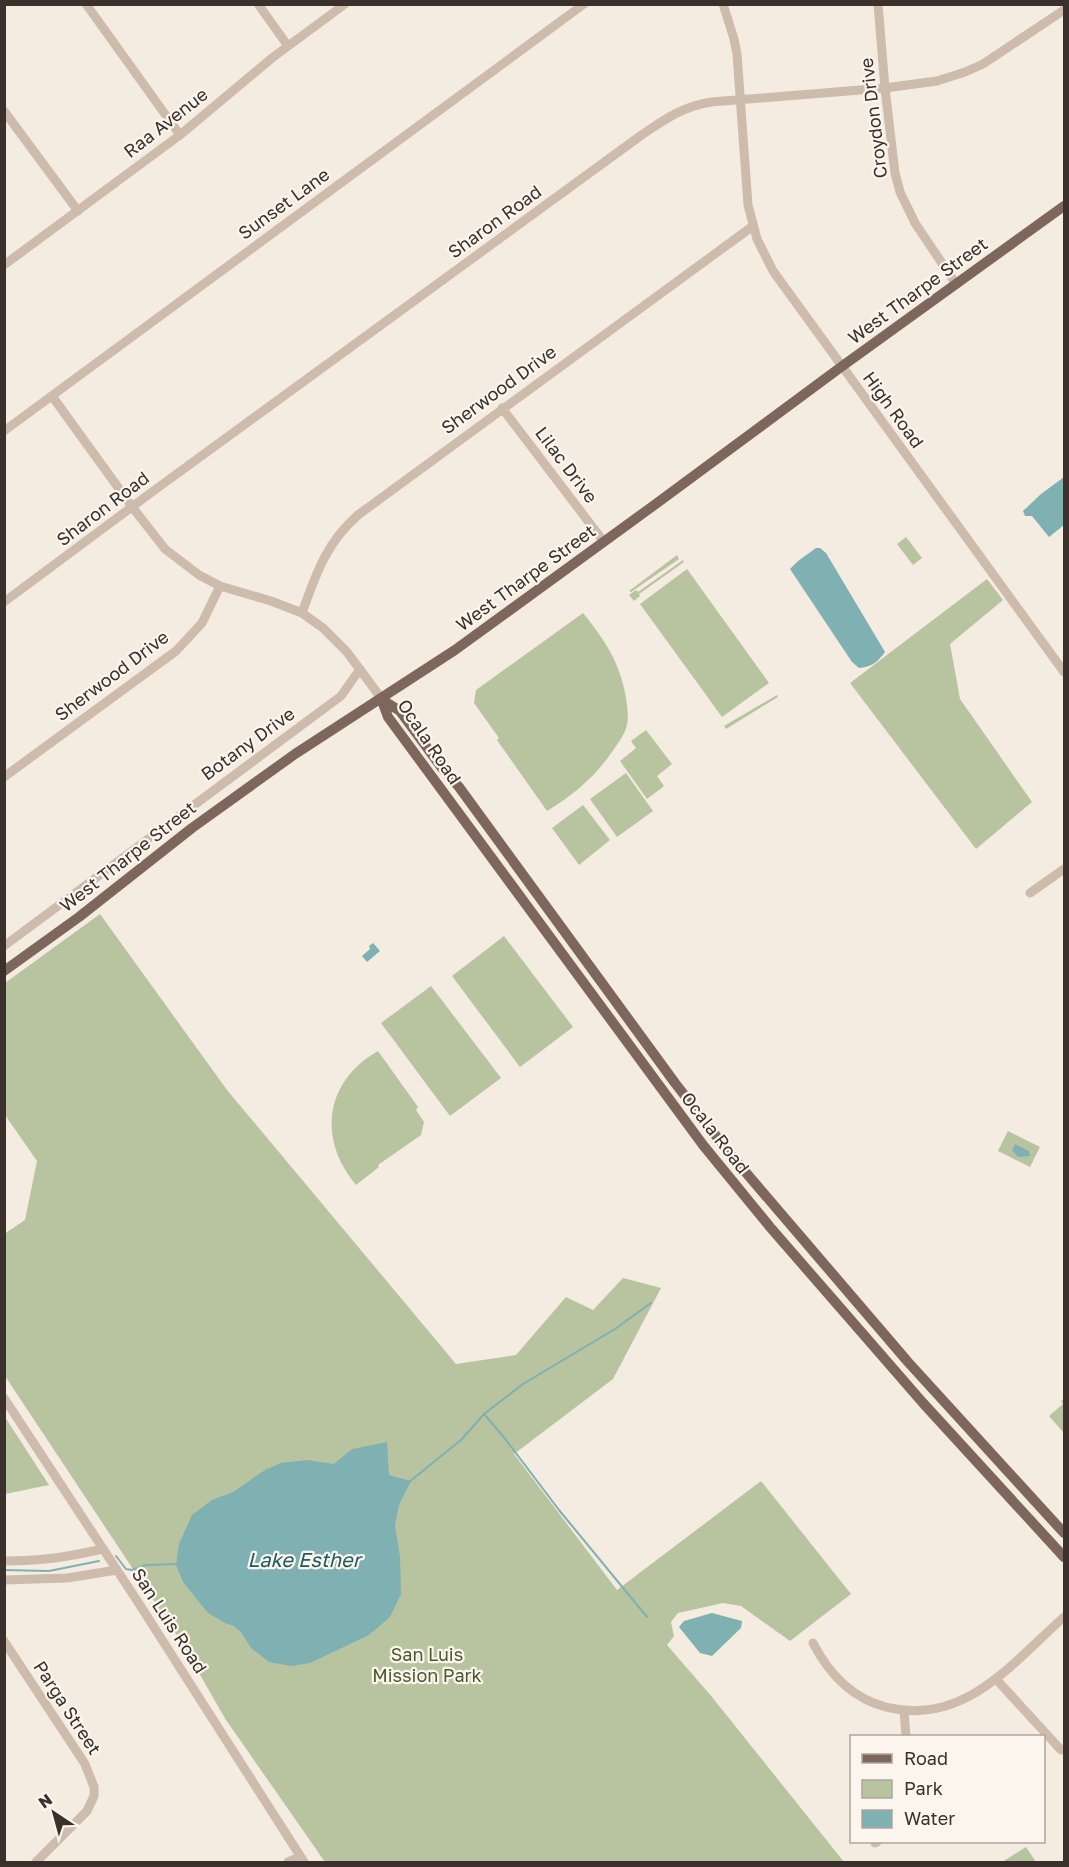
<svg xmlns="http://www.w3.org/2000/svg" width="1069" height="1867" font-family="'Golos Text',sans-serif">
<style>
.green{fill:#b8c4a0}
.water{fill:#7fb0b2}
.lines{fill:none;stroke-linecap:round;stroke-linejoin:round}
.stream{stroke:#7fb0b2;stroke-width:2}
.minor{stroke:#cdbbac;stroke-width:9}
.major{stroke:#7d675c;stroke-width:10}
.labels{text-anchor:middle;stroke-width:4.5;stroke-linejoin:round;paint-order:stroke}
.street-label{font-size:18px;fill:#3b302b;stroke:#fbf5ee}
.park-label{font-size:18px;fill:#4a5a2e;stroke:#fbf5ee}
.water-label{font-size:20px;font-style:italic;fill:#1f5a5e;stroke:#fbf5ee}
</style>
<rect width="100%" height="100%" fill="#f4ebe1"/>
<!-- green -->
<path class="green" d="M906 537 922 558 913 565 897 544Z
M677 555 679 559 631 592 629 591Z
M683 560 684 562 639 594 640 596 634 601 629 595 636 590 638 592Z
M687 569 769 683 722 717 640 604Z
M987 579 1003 600 950 644 960 699 1032 802 976 849 850 683Z
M583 613C604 639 619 661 625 693 627 704 629 715 627 725 625 734 619 742 614 749 596 776 575 794 547 811L497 740 499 738 474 703 476 690Z
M777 695 778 697 726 729 724 726Z
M646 730 672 764 657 776 664 786 647 799 620 761 636 748 631 741Z
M626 773 653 811 617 837 590 799Z
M583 805 610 840 579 865 552 828Z
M100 914 227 1090 456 1364 516 1355 566 1297 593 1310 623 1278 661 1288 613 1379 514 1454 617 1590 761 1481 851 1594 790 1641 741 1606 723 1603 678 1613 671 1622 674 1636 667 1645 712 1697 844 1862H325L226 1720 180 1640 5 1376 4 1234 25 1220 37 1161 5 1115V983Z
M504 936 573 1027 520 1067 452 976Z
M431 986 501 1078 450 1116 381 1023Z
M378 1051 418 1107 416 1110 424 1122 421 1135 378 1165 379 1167 356 1185C317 1139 325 1081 378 1051Z
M1008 1131 1040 1147 1030 1167 998 1151Z
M1064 1399V1433L1049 1416 1063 1404 1061 1401Z
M4 1417H5L49 1485 5 1494Z
M1026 1847 1036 1862H1002Z"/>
<!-- water -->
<path class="water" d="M1064 477V525L1049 537 1032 516H1025L1023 511 1041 494Z
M816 548H820L826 553 885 652C878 662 871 667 859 668L852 662 790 569 798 561Z
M373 943 380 951 367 962 362 956 370 949 369 946Z
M1015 1144 1029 1151 1030 1156 1018 1157 1012 1150Z
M387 1442 389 1475 411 1481 399 1505 395 1525 400 1557 401 1594 390 1617 369 1635 310 1663 291 1666 269 1662 251 1648 241 1632 234 1626 225 1623 208 1613 183 1582 176 1565 179 1544 192 1515 212 1500 233 1492 265 1470 281 1463 307 1460 334 1464 352 1449Z
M712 1613 742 1621 741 1628 712 1656 700 1653 679 1627 684 1621Z"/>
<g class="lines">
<!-- stream -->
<path class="stream" d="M484 1414 503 1436 559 1510 647 1617
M409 1482 461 1440 484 1414 523 1384 615 1329 651 1303
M116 1556 126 1569 132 1570 146 1565 178 1564
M4 1570 49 1571 99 1561"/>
<!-- minor -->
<path class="minor" d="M86 4 180 135
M258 4 288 46
M723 4 734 39 737 54 748 205 757 239 773 271 1064 672
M878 4 885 88 895 173 900 192 915 223 956 284
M4 111 78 211
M4 265 180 135 272 58 345 4
M52 396 133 508 165 549 199 575 220 586 271 601 302 613 323 628 347 652 381 698
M502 408 604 542
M4 431 584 4
M4 602 152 492 643 134C667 118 682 107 711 102L885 88 937 81 965 72 983 64 1064 10
M302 613C316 574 326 543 358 515L753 226
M4 777 176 651 202 623 220 586
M1030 893 1064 869
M4 946 341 696 360 669
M4 1398 136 1599 304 1862
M4 1561C42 1561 67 1557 103 1549
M4 1580 67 1578 117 1570
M4 1641 85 1764 94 1787V1796L87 1811 36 1862
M813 1643C829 1674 851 1698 886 1707 964 1727 1012 1663 1064 1617
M996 1679 1061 1750
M904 1712 906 1736
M875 1843 877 1842
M288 1862 300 1857"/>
<!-- major -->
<path class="major" d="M381 698 388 717 703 1145 770 1227 923 1403 1064 1557
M381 699 400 711 442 768 459 787 675 1083 730 1154 908 1362 1064 1533
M4 971 79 917 192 828 295 754 455 650 653 506 841 367 1064 206"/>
</g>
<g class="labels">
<!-- street labels -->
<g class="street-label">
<text transform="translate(874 118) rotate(-97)" y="6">Croydon Drive</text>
<text transform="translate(166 123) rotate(-38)" y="6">Raa Avenue</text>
<text transform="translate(284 204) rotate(-36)" y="6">Sunset Lane</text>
<text transform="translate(495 222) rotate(-36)" y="6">Sharon Road</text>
<text transform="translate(918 291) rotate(-36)" y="6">West Tharpe Street</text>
<text transform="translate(499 390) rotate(-36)" y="6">Sherwood Drive</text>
<text transform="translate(893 410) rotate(54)" y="6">High Road</text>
<text transform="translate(566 465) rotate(53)" y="6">Lilac Drive</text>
<text transform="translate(103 509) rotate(-37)" y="6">Sharon Road</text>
<text transform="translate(526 578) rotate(-36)" y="6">West Tharpe Street</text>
<text transform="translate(112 676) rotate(-37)" y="6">Sherwood Drive</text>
<text transform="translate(429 742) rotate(56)" y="6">Ocala Road</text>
<text transform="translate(248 744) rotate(-36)" y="6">Botany Drive</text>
<text transform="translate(128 857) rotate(-38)" y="6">West Tharpe Street</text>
<text transform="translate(715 1133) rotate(52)" y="6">Ocala Road</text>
<text transform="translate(169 1621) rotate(57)" y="6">San Luis Road</text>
<text transform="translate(67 1708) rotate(57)" y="6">Parga Street</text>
</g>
<!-- park labels -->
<g class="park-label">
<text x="427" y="1661">San Luis<tspan x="427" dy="21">Mission Park</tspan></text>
</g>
<!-- water labels -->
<g class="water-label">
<text x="304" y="1567">Lake Esther</text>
</g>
</g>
<!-- border -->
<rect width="1069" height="1867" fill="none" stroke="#3b302b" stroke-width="12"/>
<!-- legend -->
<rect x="850" y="1735" width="195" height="108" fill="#fbf5ee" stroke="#aea6a0" stroke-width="1.5"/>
<rect x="862" y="1754" width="30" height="9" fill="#7d675c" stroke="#aea6a0" stroke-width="1.5"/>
<text x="904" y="1765" font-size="18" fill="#3b302b">Road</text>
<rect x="862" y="1780" width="30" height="18" fill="#b8c4a0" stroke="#aea6a0" stroke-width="1.5"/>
<text x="904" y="1795" font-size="18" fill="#3b302b">Park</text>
<rect x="862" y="1810" width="30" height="18" fill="#7fb0b2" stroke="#aea6a0" stroke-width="1.5"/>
<text x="904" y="1825" font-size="18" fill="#3b302b">Water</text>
<!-- north arrow -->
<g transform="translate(54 1813) rotate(324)" stroke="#fbf5ee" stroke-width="4.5" paint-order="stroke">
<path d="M0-4.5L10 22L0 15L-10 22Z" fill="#3b302b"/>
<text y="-9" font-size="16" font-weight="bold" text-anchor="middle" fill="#3b302b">N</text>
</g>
</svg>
